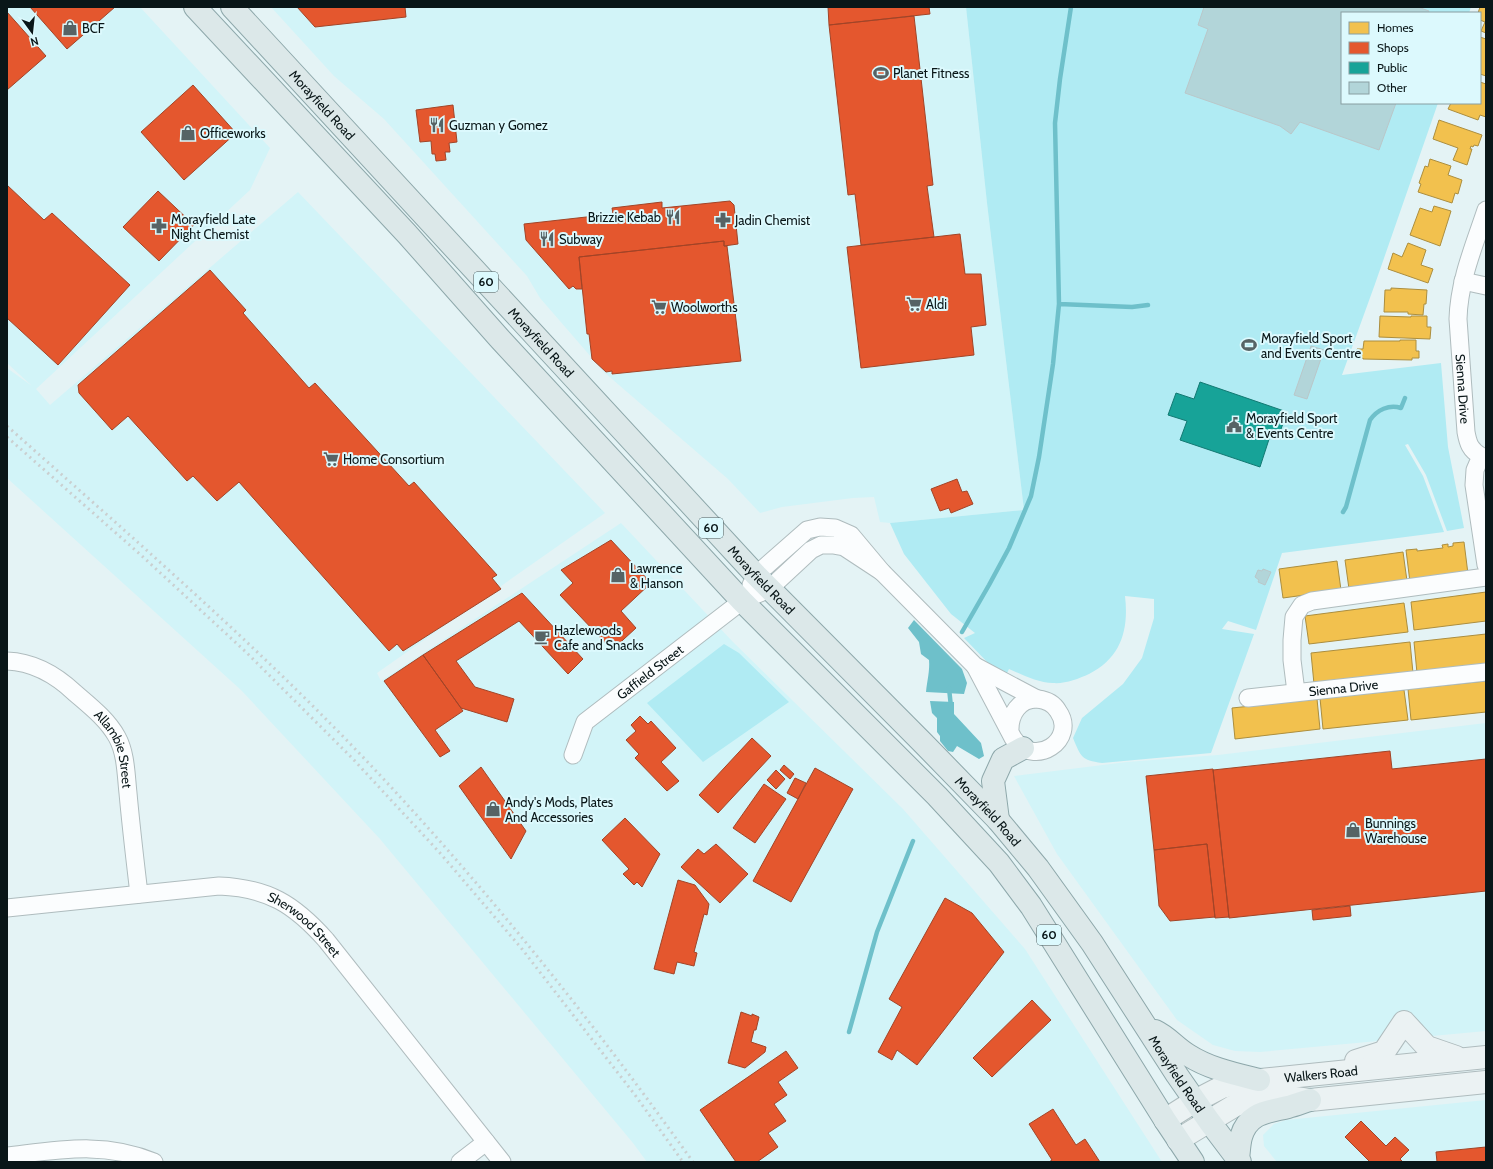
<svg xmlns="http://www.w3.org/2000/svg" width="1493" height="1169" font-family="Cabin,sans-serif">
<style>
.built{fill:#d2f4f8}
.green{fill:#b0ebf3}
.water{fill:#6ec0ca}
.homes{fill:#f2c14e;stroke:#ac8e3e}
.shops{fill:#e4572e;stroke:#a24427}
.public{fill:#17a398;stroke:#137972}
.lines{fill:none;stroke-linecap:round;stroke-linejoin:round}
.stream{stroke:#6ec0ca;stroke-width:4.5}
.building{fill:#b2d5d9;stroke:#bac7c9}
.minor-casing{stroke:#afbcbe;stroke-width:19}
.secondary-casing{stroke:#afbcbe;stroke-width:24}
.primary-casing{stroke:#8da7aa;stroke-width:24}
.minor{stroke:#fbfdfe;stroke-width:17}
.secondary{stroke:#ebf2f3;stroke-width:22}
.primary{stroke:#dce8e9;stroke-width:22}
.rail{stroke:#cacfd0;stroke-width:3;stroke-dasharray:2 4;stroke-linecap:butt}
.labels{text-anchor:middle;stroke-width:4;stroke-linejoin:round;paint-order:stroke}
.shield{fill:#dcf9fd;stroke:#485a5d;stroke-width:1}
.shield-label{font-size:12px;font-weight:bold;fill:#091618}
.poi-label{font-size:13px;fill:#091618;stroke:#dcf9fd;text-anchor:start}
.street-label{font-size:13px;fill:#091618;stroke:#dcf9fd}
</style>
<rect width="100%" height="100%" fill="#e4f3f5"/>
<!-- built -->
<path class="built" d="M7 7H140L270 148 250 190 36 389 50 405 298 192 605 513 377 673 381 681 621 523 732 641 903 809 1025 949 1162 1162H647L633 1143 380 839 241 690 7 478V368L32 386 7 363Z
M271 7H966L987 203 1024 510 890 523 880 522 874 497 853 498 782 507 760 513 728 479 605 373 540 298 527 276 384 119 334 76Z
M1486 723V1031L1260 1052 1235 1051 1213 1045 1177 1020 1057 854 1014 776 1127 762 1218 755Z
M1486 1100V1162H1277L1264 1146 1263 1135 1274 1124 1286 1120Z"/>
<!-- green -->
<path class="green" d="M966 7H1471L1469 13H1342V103H1438L1375 284 1342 375 1441 363 1448 447 1464 528 1447 531 1426 475 1408 444 1405 445 1423 476 1444 532 1282 553 1256 630 1228 621 1222 629 1254 634 1211 753 1102 763C1081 760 1081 757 1073 738L1082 718 1123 684 1142 658 1154 618V599L1125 596C1129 630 1121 658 1089 674 1078 679 1065 684 1053 683 1038 683 1023 675 1009 669L1006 675 990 665 964 638 975 633 951 614 904 554 890 523 1024 510 987 203Z
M724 644 739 653 789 702 703 762 647 703Z"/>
<!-- water -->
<path class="water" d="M914 620 962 669 967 683 964 694 926 692C927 681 930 671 929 660L921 654 919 642 908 628Z
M930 701 954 702V714L981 743 984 756 979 759 957 746 953 752 948 751 940 741V736L937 732V718L932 713Z"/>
<!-- homes -->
<path class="homes" d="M1480 7H1486V33L1481 31 1485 22 1480 20V13H1478Z
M1480 37 1486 39V76L1480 74Z
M1480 82 1486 84V117L1480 115 1478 120 1448 109 1451 103H1480Z
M1439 120 1482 135 1478 146 1474 145 1473 147 1471 146 1470 149H1472L1467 165 1453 160 1458 148 1433 139Z
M1430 159 1451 166 1448 175 1462 180 1458 194 1455 193 1452 203 1418 192 1421 184 1419 183 1425 166 1428 167Z
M1434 206 1451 211 1440 246 1410 235 1420 208 1432 212Z
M1408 243 1426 250 1421 265 1433 269 1428 283 1388 269 1393 253 1402 257Z
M1391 288 1427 290 1426 304H1424L1423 315 1408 314V312H1384L1385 290H1391Z
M1380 316 1411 317V316H1427V327H1431L1430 339 1379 337Z
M1400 340H1416V351H1419V358H1412V360L1363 359V358H1357V349H1363L1364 341H1400Z
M1464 542 1468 574 1410 582 1406 550 1417 549V551L1443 548 1442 545 1448 544V547L1453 546V543Z
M1403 552 1407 581 1349 589 1345 560Z
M1337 561 1341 590 1283 598 1279 569Z
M1486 592V621L1414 630 1411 602Z
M1404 603 1408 632 1309 644 1305 616Z
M1486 634V665L1417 673 1414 642Z
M1410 642 1413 673 1314 684 1311 653Z
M1486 681V712L1411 720 1408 689Z
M1404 690 1408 720 1323 729 1320 698Z
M1317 699 1320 729 1235 739 1232 708Z"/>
<!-- shops -->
<path class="shops" d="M30 7H115L67 49Z
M297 7H405L406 17 315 27Z
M828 7H929L930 14 829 25Z
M7 12 46 56 7 90Z
M914 16 933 185 927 186 934 237 861 245 855 194 848 195 829 25Z
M193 85 236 133 184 180 141 132Z
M453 105 457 142 449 143 450 152H445L446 160 436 161 435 154H432L431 141 420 142 416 110Z
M7 185 44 220 52 213 130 285 58 365 7 318Z
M158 191 194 225 159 261 123 227Z
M730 201 734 205 738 244 724 246V241L579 257 582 289H576L573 286 569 289 526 240 524 224 613 214 612 208 662 202V208Z
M960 234 965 274H981L986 325 971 327 974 355 861 368 847 247Z
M724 241V246H727L741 361 612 374V371L606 372 592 359 589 334H587L579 257Z
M210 270 246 310 243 313 309 388 315 383 409 486 414 482 497 575 492 578 501 589 403 651 397 644 389 651 239 482 217 501 193 476 187 481 128 416 112 430 79 393 78 385Z
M957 479 962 492 967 491 973 504 951 513 949 508 940 511 931 489Z
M611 540 651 583 621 611 636 628 612 650 560 595 573 583 561 570Z
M522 593 583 659 568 674 519 621 456 661 475 687 514 699 507 722 461 708 423 655Z
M423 655 463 711 435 730 450 751 440 757 384 681Z
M640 716 648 724 651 721 676 748 661 762 679 781 667 791 635 758 639 754 626 740 636 731 631 725Z
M752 738 771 756 718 813 699 795Z
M1390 751 1392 769 1486 759V891L1229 918 1213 770Z
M784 765 794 774 790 779 780 770Z
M481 767 526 831 511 859 459 786Z
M815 768 853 789 791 902 753 881Z
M1213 769 1229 917 1215 918 1207 844 1154 850 1146 776Z
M776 770 785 779 776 789 767 780Z
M795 778 806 783 798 799 787 793Z
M764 784 786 799 755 843 733 828Z
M625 818 660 854 642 887 637 882 634 885 623 874 629 869 602 840Z
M716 844 748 874 720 903 681 867 698 849 704 854Z
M1207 844 1215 917 1170 921 1159 906 1154 850Z
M678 880 695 885 709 904 707 915 704 914 694 952 697 953 694 966 677 962 674 974 654 969Z
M945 898 972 913 1004 952 917 1065 897 1050 892 1060 878 1052 902 1007 889 999Z
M1350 906 1351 916 1313 920 1312 910Z
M1032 1000 1051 1020 992 1077 973 1058Z
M741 1012 752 1016V1014L759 1017 756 1030H754L751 1042 766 1047 765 1052 745 1068 728 1063Z
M786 1051 798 1068 778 1082 787 1095 774 1104 786 1121 768 1133 778 1147 757 1162H736L700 1110Z
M1053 1109 1076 1145 1085 1139 1100 1162H1049L1052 1160 1029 1124Z
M1361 1121 1386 1146 1395 1137 1409 1150 1400 1159 1403 1162H1370L1345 1137Z
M1486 1147V1162H1437L1436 1152Z"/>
<!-- public -->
<path class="public" d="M1200 382 1287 412 1280 432 1272 430 1260 467 1180 440 1187 421 1168 415 1176 393 1194 399Z"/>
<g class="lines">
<!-- stream -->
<path class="stream" d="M1059 304 1132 307 1148 305
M1343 512 1346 507 1370 420C1377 410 1389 404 1401 408L1405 398
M962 632 989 585 1009 548 1031 496 1039 457 1053 364 1059 304 1055 123 1060 79 1071 7
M949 688 951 707
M849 1032 877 932 913 841"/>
</g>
<!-- building -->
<path class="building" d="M1204 7H1418L1429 11 1428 13H1342V103H1396L1379 150 1300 122 1291 134 1280 126 1185 93 1208 29 1198 25Z
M1311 346 1324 350 1307 399 1294 395Z
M1263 569 1271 572 1265 585 1258 582 1259 580 1255 577 1258 570 1262 571Z"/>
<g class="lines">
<defs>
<g id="minor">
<path id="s1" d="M1486 210C1474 246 1459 281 1458 319L1466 432C1468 443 1470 450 1481 456L1475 470 1474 485 1486 565"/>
<path d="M1463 281 1486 286"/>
<path d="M751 585 756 575 807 530 820 527 835 528 851 535 882 572 975 666 1037 699"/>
<path id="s2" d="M7 661C33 662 56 675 75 693 90 706 107 719 117 737 126 753 126 775 128 793 131 827 135 860 139 894"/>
<path d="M975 666 1013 738C1034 770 1078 739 1058 711 1054 704 1046 700 1038 699 1019 698 1009 715 1010 732"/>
<path d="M1296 692 1292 660V640L1294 617 1302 605 1312 601 1486 577"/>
<path id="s3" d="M1248 698 1486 672"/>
<path id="s4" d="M573 755 585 722 742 601 769 589 811 550 821 545H833L844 547 882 572"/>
<path id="s5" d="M7 908 219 886C268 888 294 904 326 940L502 1162"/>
<path d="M7 1156C59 1150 104 1141 154 1162"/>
<path d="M460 1162 486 1142"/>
</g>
<g id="secondary">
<path d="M1356 1061 1384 1052 1404 1022 1427 1047 1456 1057"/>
<path id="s6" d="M1165 1120 1195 1101 1222 1087 1241 1082 1486 1057"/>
<path d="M1178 1140 1234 1106 1242 1103 1287 1097 1310 1100 1486 1082"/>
</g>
<g id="primary">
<path d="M195 7 407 234 500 339 742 601 937 796 999 863 1031 906 1165 1120 1193 1162"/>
<path id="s7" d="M232 7 756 575 924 744 998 820 1038 868 1092 943 1177 1075 1209 1121 1240 1162"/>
<path d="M998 820 993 781 1003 759 1023 748"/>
<path d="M1155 1031C1168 1037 1176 1048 1188 1055 1210 1069 1235 1074 1259 1080"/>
<path d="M1238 1159C1239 1152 1239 1144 1241 1137 1248 1112 1268 1112 1288 1107 1296 1105 1303 1102 1310 1100"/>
</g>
</defs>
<!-- minor casing -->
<use href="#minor" class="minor-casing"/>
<!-- secondary casing -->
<use href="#secondary" class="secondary-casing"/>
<!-- primary casing -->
<use href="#primary" class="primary-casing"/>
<!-- minor -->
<use href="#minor" class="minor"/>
<!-- secondary -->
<use href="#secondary" class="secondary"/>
<!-- primary -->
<use href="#primary" class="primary"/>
<!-- rail -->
<path class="rail" d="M7 426C127 533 249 638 360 754 481 881 591 1019 693 1162
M7 437 142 556 247 653 353 759 440 853 522 949 635 1095 683 1162"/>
</g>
<!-- icons -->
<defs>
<symbol id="shop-bare" viewBox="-9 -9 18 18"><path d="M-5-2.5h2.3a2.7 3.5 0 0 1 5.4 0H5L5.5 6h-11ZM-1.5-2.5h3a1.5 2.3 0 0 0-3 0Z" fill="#566365" stroke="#dcf9fd" stroke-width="2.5" paint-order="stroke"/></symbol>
<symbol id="stadium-bare" viewBox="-9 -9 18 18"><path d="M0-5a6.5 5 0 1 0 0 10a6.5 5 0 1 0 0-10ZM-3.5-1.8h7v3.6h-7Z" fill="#566365" stroke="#dcf9fd" stroke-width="2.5" paint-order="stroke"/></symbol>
<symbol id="restaurant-bare" viewBox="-9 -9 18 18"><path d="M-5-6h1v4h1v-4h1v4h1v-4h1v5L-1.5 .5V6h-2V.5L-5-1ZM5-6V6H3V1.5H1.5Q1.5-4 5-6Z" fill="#566365" stroke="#dcf9fd" stroke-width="2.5" paint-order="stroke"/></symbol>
<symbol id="pharmacy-bare" viewBox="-9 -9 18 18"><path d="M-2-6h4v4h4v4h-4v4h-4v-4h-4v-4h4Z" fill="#566365" stroke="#dcf9fd" stroke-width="2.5" paint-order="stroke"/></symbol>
<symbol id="supermarket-bare" viewBox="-9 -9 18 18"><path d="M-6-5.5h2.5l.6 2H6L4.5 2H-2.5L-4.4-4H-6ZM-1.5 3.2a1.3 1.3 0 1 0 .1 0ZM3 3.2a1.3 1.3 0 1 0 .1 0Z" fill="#566365" stroke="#dcf9fd" stroke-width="2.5" paint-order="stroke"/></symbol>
<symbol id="civic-bare" viewBox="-9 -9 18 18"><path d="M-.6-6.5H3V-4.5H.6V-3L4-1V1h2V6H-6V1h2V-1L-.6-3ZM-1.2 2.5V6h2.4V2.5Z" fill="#566365" stroke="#dcf9fd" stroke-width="2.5" paint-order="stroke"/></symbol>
<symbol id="cafe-bare" viewBox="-9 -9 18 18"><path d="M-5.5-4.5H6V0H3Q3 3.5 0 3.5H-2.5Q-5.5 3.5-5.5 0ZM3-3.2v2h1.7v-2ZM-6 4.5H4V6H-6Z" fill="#566365" stroke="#dcf9fd" stroke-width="2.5" paint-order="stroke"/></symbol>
</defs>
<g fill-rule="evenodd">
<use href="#shop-bare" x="59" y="17" width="22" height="22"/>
<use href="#stadium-bare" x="870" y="62" width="22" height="22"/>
<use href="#restaurant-bare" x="426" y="114" width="22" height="22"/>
<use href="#shop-bare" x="177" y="122" width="22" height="22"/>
<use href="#restaurant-bare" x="662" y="206" width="22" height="22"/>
<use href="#pharmacy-bare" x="712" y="209" width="22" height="22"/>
<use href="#pharmacy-bare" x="148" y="215" width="22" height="22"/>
<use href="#restaurant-bare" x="536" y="228" width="22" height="22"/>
<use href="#supermarket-bare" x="903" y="293" width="22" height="22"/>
<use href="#supermarket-bare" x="648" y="296" width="22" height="22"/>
<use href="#stadium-bare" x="1238" y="334" width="22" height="22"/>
<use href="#civic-bare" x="1223" y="414" width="22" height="22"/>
<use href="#supermarket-bare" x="320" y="448" width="22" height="22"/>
<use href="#shop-bare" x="607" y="564" width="22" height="22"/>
<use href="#cafe-bare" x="531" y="626" width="22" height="22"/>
<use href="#shop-bare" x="482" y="798" width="22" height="22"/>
<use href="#shop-bare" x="1342" y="819" width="22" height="22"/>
</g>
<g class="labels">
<!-- shield labels -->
<g class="shield">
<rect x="474" y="272" width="24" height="20" rx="3"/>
<rect x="699" y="518" width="24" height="20" rx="3"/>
<rect x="1037" y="925" width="24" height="20" rx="3"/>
</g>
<g class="shield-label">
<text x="486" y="286">60</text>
<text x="711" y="532">60</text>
<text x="1049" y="939">60</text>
</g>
<!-- poi labels -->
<g class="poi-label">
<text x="82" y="33">BCF</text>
<text x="893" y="78">Planet Fitness</text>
<text x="449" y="130">Guzman y Gomez</text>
<text x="200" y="138">Officeworks</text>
<text x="661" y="222" text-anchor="end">Brizzie Kebab</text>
<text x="171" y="224">Morayfield Late<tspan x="171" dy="15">Night Chemist</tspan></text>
<text x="735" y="225">Jadin Chemist</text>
<text x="559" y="244">Subway</text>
<text x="926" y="309">Aldi</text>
<text x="671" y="312">Woolworths</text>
<text x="1261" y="343">Morayfield Sport<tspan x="1261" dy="15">and Events Centre</tspan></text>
<text x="1246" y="423">Morayfield Sport<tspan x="1246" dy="15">&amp; Events Centre</tspan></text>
<text x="343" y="464">Home Consortium</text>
<text x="630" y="573">Lawrence<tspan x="630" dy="15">&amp; Hanson</tspan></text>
<text x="554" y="635">Hazlewoods<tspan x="554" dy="15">Cafe and Snacks</tspan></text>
<text x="505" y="807">Andy's Mods, Plates<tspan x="505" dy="15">And Accessories</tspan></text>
<text x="1365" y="828">Bunnings<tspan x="1365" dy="15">Warehouse</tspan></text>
</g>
<!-- street labels -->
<g class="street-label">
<text dy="5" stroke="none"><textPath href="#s7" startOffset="133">Morayfield Road</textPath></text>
<text dy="5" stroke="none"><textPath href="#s7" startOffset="456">Morayfield Road</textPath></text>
<text dy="5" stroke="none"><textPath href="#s1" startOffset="183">Sienna Drive</textPath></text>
<text dy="5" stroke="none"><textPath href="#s7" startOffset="780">Morayfield Road</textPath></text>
<text dy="5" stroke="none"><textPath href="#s4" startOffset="117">Gaffield Street</textPath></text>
<text dy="5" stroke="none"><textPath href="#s3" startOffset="96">Sienna Drive</textPath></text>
<text dy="5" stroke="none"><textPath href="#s2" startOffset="148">Allambie Street</textPath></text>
<text dy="5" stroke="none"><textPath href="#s7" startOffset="1104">Morayfield Road</textPath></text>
<text dy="5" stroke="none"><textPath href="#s5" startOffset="310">Sherwood Street</textPath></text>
<text dy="5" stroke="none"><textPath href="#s7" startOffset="1428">Morayfield Road</textPath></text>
<text dy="5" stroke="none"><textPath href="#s6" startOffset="166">Walkers Road</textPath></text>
</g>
</g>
<!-- border -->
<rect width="1493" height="1169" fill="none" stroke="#091618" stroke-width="16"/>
<!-- legend -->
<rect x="1341" y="12" width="140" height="92" fill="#dcf9fd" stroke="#889ea1"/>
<rect x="1349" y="22" width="20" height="12" fill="#f2c14e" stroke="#889ea1"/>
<text x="1377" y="32" font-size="12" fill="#091618">Homes</text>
<rect x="1349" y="42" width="20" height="12" fill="#e4572e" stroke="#889ea1"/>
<text x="1377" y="52" font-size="12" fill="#091618">Shops</text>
<rect x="1349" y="62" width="20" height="12" fill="#17a398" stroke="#889ea1"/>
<text x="1377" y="72" font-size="12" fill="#091618">Public</text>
<rect x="1349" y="82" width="20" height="12" fill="#b2d5d9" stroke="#889ea1"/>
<text x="1377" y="92" font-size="12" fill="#091618">Other</text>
<!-- north arrow -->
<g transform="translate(32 32) rotate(165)" stroke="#dcf9fd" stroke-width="3" paint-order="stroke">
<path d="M0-3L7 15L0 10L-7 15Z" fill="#091618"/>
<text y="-6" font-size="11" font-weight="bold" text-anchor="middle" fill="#091618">N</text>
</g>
</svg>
